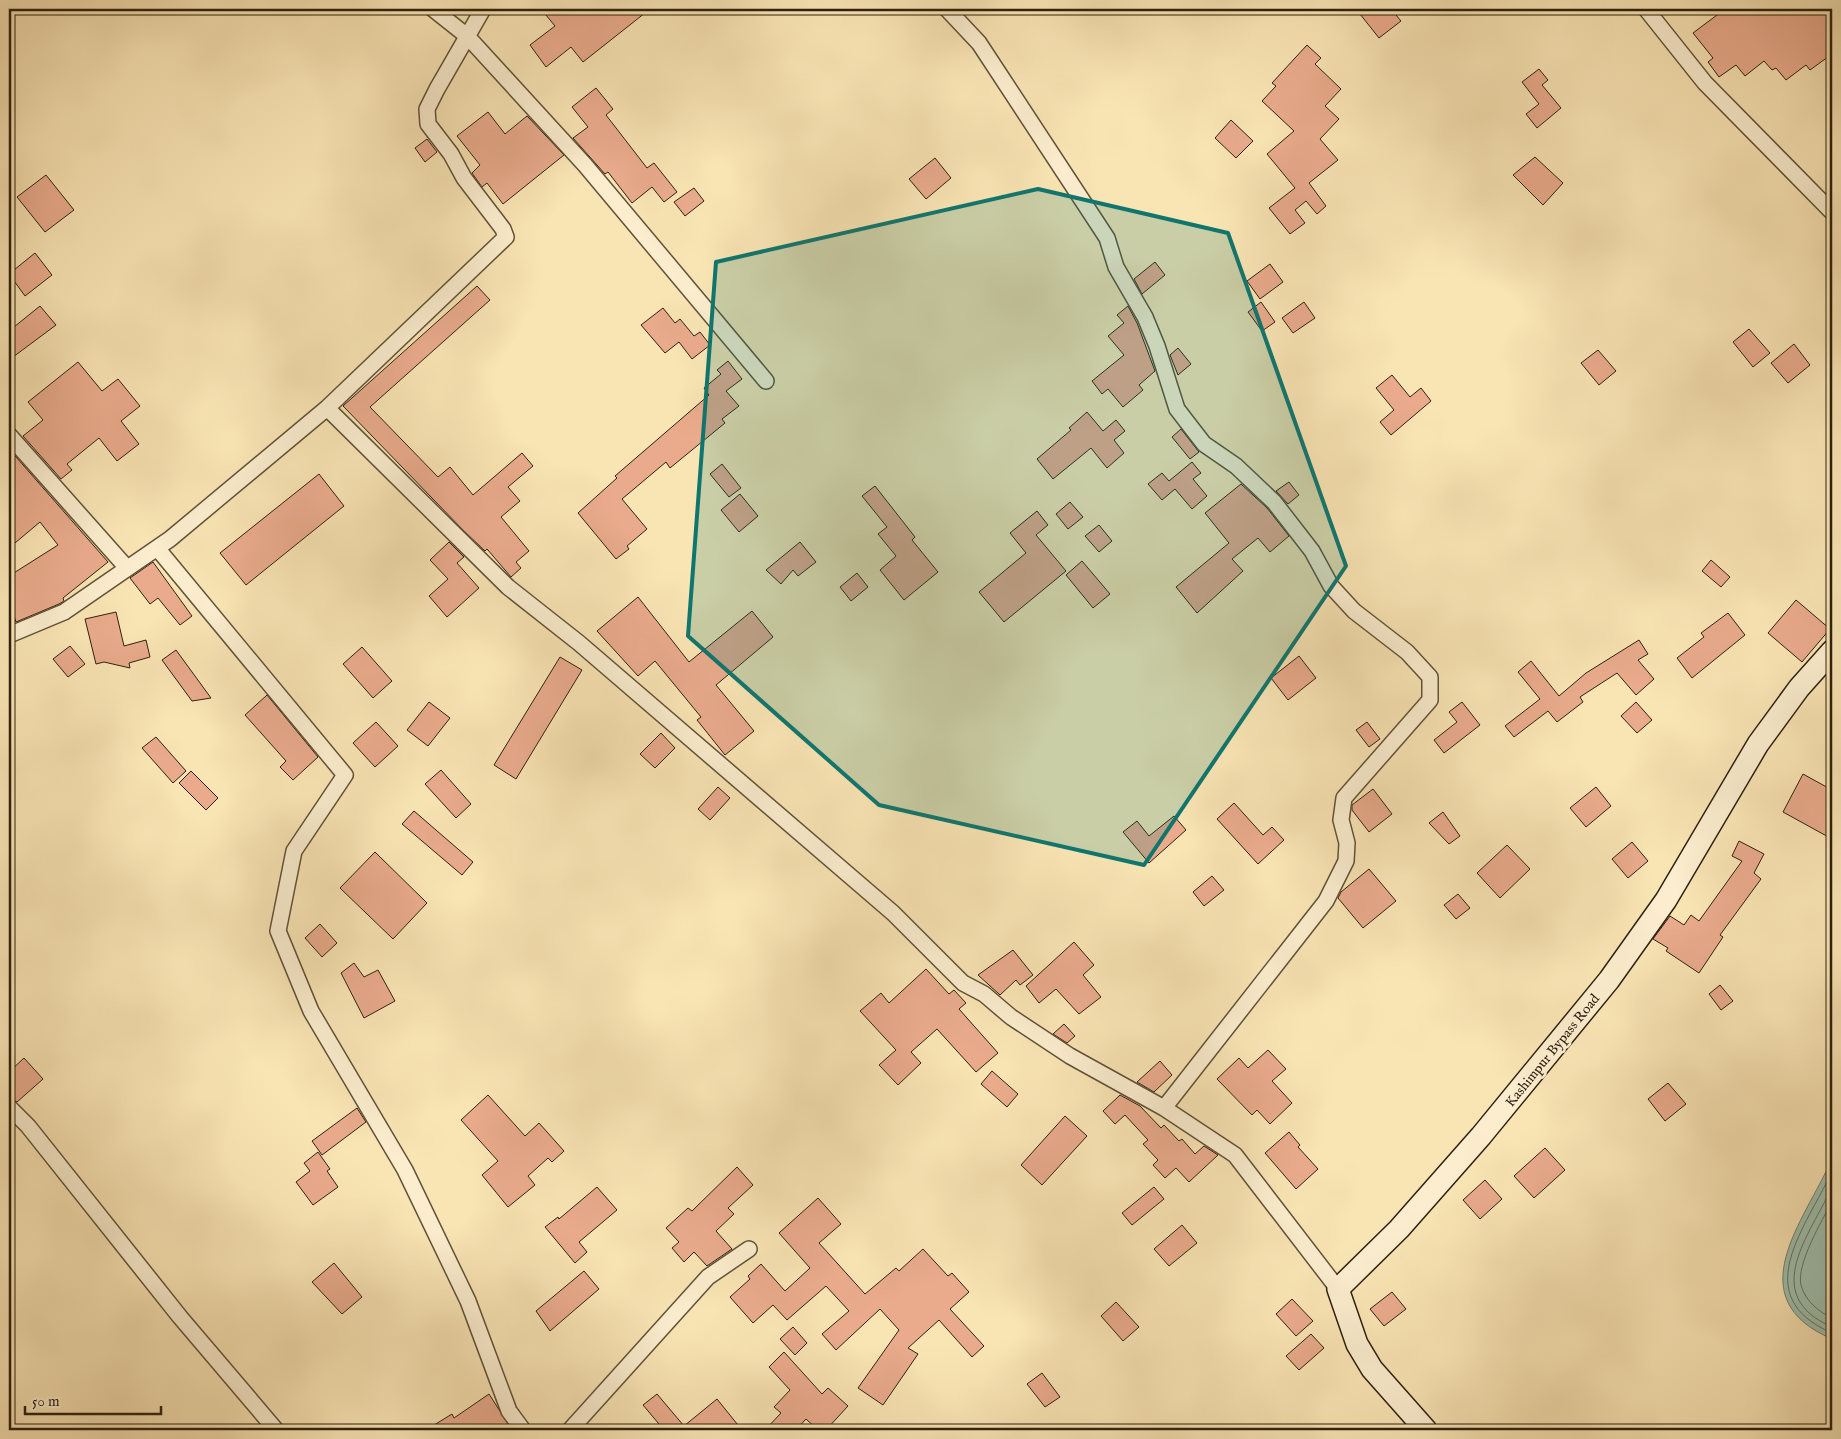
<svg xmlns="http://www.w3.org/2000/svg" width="1841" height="1439" font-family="'IM FELL English',serif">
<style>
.water{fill:#9ebfad;stroke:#71806e}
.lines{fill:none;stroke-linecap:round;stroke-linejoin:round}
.shore{stroke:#66705e;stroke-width:1}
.building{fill:#e9ab8c;stroke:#2e210f}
.minor-casing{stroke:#615238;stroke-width:18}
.secondary-casing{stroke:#2e210f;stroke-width:24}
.minor{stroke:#fbedce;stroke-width:15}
.secondary{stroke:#fbedce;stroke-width:21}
.marked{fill:#0f766e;fill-opacity:0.2;stroke:#0f766e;stroke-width:4;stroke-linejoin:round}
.labels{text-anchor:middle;stroke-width:5;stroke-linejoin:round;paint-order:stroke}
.street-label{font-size:14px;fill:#2e210f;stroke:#fbedce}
</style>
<rect width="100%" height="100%" fill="#f9e4b4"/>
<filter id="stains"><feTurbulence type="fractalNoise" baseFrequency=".004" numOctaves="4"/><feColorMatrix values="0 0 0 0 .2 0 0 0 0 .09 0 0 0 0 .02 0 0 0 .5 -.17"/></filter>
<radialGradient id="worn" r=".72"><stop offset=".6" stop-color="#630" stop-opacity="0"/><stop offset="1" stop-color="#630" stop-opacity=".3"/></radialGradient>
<!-- water -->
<path class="water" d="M1832 1159V1339C1737 1298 1804 1222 1832 1159Z"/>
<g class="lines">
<!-- shore -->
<path class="shore" d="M1832 1171C1807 1227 1746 1296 1832 1333
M1832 1187C1811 1234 1758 1295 1832 1327
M1832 1202C1822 1220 1796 1265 1801 1285 1805 1301 1819 1312 1832 1318"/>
</g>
<!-- building -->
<path class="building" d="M541 9H650L583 62 571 47 546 67 530 45 555 26Z
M1356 9H1391L1401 21 1379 38Z
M1725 9H1832V54L1810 70 1806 65 1786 80 1776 68 1772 70 1764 61 1745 76 1736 65 1719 77 1708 62 1713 58 1693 33Z
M1307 45 1321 58 1315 64 1341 89 1325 106 1339 119 1320 139 1338 160 1309 183 1326 206 1317 214 1306 201 1295 210 1305 223 1290 234 1269 208 1295 188 1267 154 1294 131 1262 101 1276 86 1272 83Z
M1539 69 1548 80 1542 85 1561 108 1537 128 1526 114 1539 104 1522 82Z
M596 88 613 109 606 115 647 168 654 163 677 192 664 202 652 187 632 203 608 172 605 174 573 138 588 127 572 107Z
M488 112 505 134 527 116 564 155 503 204 487 183 482 187 472 173 480 165 457 136Z
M1231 120 1253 141 1236 158 1215 138Z
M427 139 437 152 425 162 415 148Z
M1535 157 1563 183 1543 205 1513 175Z
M935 158 951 178 926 199 909 179Z
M46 175 74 210 45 232 17 197Z
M694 188 704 201 685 216 674 202Z
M35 253 52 275 25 296 9 274Z
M1155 262 1165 275 1142 294 1134 279Z
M1270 264 1283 282 1260 299 1247 281Z
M477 286 490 300 370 407 438 477 450 467 473 495 522 453 533 466 508 487 520 501 501 517 529 551 516 562 521 568 511 577 487 549 485 551 463 530 343 406Z
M1261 302 1275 322 1262 331 1248 312Z
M1304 302 1315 318 1293 333 1282 318Z
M40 306 56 325 9 360V331Z
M1128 306 1137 323 1155 371 1139 385 1143 390 1123 407 1108 389 1102 394 1092 381 1124 355 1108 336 1124 323 1117 315Z
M663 308 675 323 680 319 694 336 700 332 710 345 692 359 679 342 665 353 641 325Z
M1749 329 1770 353 1753 367 1733 342Z
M1794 344 1810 365 1788 383 1771 363Z
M1178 348 1191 364 1178 375 1170 355Z
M1598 350 1616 371 1599 385 1581 363Z
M728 361 742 379 726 391 739 406 722 419 725 423 670 468 666 462 622 499 647 529 627 546 629 549 616 559 578 513 617 478 615 476 709 395 704 388 721 374 717 370Z
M78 362 102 391 118 379 140 406 121 421 139 444 117 461 99 438 67 464 72 470 61 479 23 436 43 420 28 402Z
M1392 375 1410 397 1421 388 1431 401 1391 435 1380 422 1394 410 1376 388Z
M1087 412 1103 431 1116 420 1125 431 1114 440 1124 453 1107 468 1091 448 1053 479 1037 459 1071 430 1069 428Z
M1181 429 1199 452 1190 459 1172 437Z
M9 449 108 562 63 598 64 601 59 604 16 622 9 601V576L58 545 40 522 9 548Z
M1192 462 1201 473 1193 479 1207 496 1192 509 1175 489 1162 500 1148 484 1162 473 1169 481Z
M722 464 741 488 729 497 710 474Z
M319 474 344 506 246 585 220 553Z
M1289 482 1299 495 1288 504 1276 491Z
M1241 484 1267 508 1289 536 1270 552 1258 538 1232 559 1243 571 1197 613 1176 587 1229 543 1205 513Z
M875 486 915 537 912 540 938 572 904 600 880 570 896 556 878 534 887 527 862 496Z
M740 494 758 516 739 532 721 510Z
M1070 502 1083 517 1068 529 1056 514Z
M1037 511 1048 525 1036 535 1066 571 1004 622 979 592 1026 553 1010 533Z
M1099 525 1112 541 1099 552 1085 536Z
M449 542 464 557 457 563 479 588 447 617 429 596 448 579 430 560Z
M800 542 816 562 798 576 793 570 781 584 766 570Z
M1711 560 1730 577 1721 587 1702 571Z
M1082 561 1110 594 1093 608 1066 575Z
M153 562 192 616 180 625 158 598 150 604 130 578Z
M857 573 868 587 851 601 840 587Z
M638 597 689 662 752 611 773 637 716 685 754 731 725 755 697 720 701 717 655 661 638 676 597 631Z
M1796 600 1830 629 1802 662 1768 633Z
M116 612 124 646 146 640 150 657 129 663 130 668 104 662 96 664 85 619Z
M1728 613 1745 635 1692 678 1677 658 1704 637 1701 633Z
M1639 640 1648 654 1638 660 1654 679 1636 695 1617 673 1580 697 1583 702 1557 722 1548 711 1514 737 1505 726 1540 699 1518 672 1531 661 1559 696 1586 673Z
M70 646 85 664 68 677 53 659Z
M362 647 392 681 373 698 343 664Z
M176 650 211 698 192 701 162 660Z
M1299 656 1316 678 1288 700 1271 678Z
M560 657 582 670 516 779 494 765Z
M267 695 318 757 293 780 280 767 286 761 245 715Z
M429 702 450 718 428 746 407 730Z
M1462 702 1480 725 1444 753 1434 740 1457 722 1449 712Z
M1636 702 1652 720 1637 733 1621 716Z
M376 722 398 746 375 767 353 743Z
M1367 722 1380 739 1369 747 1356 730Z
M661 733 675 748 655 768 640 754Z
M156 737 186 771 173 783 142 748Z
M441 770 471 804 456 818 425 784Z
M191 771 218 798 206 810 179 783Z
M1803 774 1832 790V839L1783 812Z
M718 787 730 798 710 820 698 809Z
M1596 787 1611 806 1586 827 1570 808Z
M1373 789 1392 814 1369 832 1352 810V805Z
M1234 803 1263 835 1272 827 1284 840 1258 864 1217 819Z
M414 811 473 862 462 875 402 824Z
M1443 812 1460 836 1449 844 1429 823Z
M1174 816 1186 830 1149 863 1123 832 1137 821 1149 836Z
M1739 841 1764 854 1754 873 1761 879 1720 935 1723 937 1699 973 1666 951 1668 948 1653 939 1670 916 1684 925 1691 915 1699 921 1742 861 1732 856Z
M1632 842 1648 861 1628 878 1612 859Z
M1507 845 1530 869 1500 898 1477 873Z
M375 852 427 903 393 939 340 888Z
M1369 869 1396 901 1363 928 1338 898 1341 892Z
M1212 876 1224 890 1204 906 1193 892Z
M1458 894 1470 908 1456 919 1444 905Z
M320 924 337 943 322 957 305 938Z
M1074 942 1094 965 1083 975 1101 997 1079 1014 1056 989 1039 1003 1026 986Z
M1013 950 1033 975 1020 985 1016 980 1000 995 978 975Z
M354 963 364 977 378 970 395 1001 364 1018 341 973Z
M926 969 949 994 954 990 966 1003 959 1009 998 1053 976 1072 937 1029 911 1052 921 1063 898 1085 879 1065 896 1050 860 1011 881 993 889 1003Z
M1720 985 1733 1001 1721 1010 1709 994Z
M1064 1024 1075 1036 1067 1043 1053 1034Z
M1268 1050 1286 1069 1272 1081 1292 1103 1270 1124 1257 1110 1252 1115 1217 1079 1239 1058 1248 1068Z
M24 1058 43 1079 17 1102 9 1098V1072Z
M1160 1061 1172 1075 1154 1092 1137 1082Z
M992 1071 1018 1094 1007 1107 981 1084Z
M1668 1083 1686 1104 1665 1121 1648 1099Z
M488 1095 525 1136 539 1123 564 1151 552 1162 548 1158 528 1176 535 1185 508 1207 482 1175 498 1161 461 1120Z
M1120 1095 1140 1106 1161 1128 1164 1125 1179 1141 1182 1139 1195 1154 1204 1146 1218 1155 1189 1182 1176 1168 1165 1178 1153 1165 1158 1160 1143 1144 1148 1140 1125 1115 1115 1124 1103 1111Z
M357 1108 366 1122 322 1155 312 1141Z
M1065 1116 1087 1136 1042 1185 1021 1165Z
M1289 1132 1300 1145 1298 1147 1318 1169 1296 1189 1265 1153Z
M1545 1148 1565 1170 1534 1198 1514 1176Z
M318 1152 330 1169 327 1171 338 1187 313 1205 296 1182 310 1171 304 1163Z
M737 1167 753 1185 728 1208 734 1214 716 1231 732 1249 707 1266 694 1252 684 1262 672 1248 679 1242 666 1228 688 1208 692 1211Z
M1485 1180 1502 1199 1480 1219 1463 1200Z
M597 1187 617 1210 579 1242 587 1252 575 1263 545 1227 558 1217 559 1219Z
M1154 1187 1164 1199 1132 1225 1122 1213Z
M818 1198 841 1224 819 1243 865 1294 896 1268 899 1271 923 1249 948 1276 952 1273 969 1292 950 1309 984 1346 972 1357 939 1320 908 1348 918 1354 883 1405 858 1388 899 1330 880 1309 836 1350 822 1334 849 1311 826 1286 787 1320 773 1305 753 1323 730 1297 750 1279 748 1276 761 1264 785 1291 810 1268 779 1233Z
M1182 1225 1197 1243 1169 1266 1154 1249Z
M334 1263 362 1297 342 1314 312 1282Z
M584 1271 599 1289 550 1331 536 1311Z
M1392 1292 1406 1309 1384 1326 1370 1309Z
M1292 1299 1313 1321 1296 1336 1276 1314Z
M1116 1302 1139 1327 1123 1341 1101 1316Z
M793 1327 807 1343 795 1355 780 1339Z
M1311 1334 1324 1348 1299 1370 1286 1356Z
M784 1352 822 1394 828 1388 848 1406 826 1430H818L806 1419 796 1430H765L781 1413 774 1407 790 1390 769 1367Z
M1042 1373 1060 1397 1045 1407 1027 1384Z
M489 1394 512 1430H426L452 1414 454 1418Z
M657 1394 684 1426 717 1399 742 1430H664L643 1405Z"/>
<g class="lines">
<defs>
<path id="minor" d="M433 9 467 36 585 165 766 381
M947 9 979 43 1107 238 1116 267 1145 317 1157 346 1177 409 1204 444 1236 466 1274 502 1312 551 1331 586 1354 611 1407 652 1430 677V700L1344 798 1341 820 1347 843 1346 861 1326 901 1164 1108
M1646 9 1705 83 1832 212
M327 408 508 587 579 643 893 913 963 983 984 994 1011 1017 1070 1056 1164 1108 1235 1155 1338 1289
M9 435 127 568
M157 548 345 775 294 851 278 931 311 1011 405 1170 468 1301 509 1411 523 1430
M9 635 64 612 170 539 327 408 506 237 503 229 464 178 451 154 428 124 427 109 437 89 483 9
M9 1107 28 1126 180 1317 276 1430
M570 1430 708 1277 749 1249"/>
<path id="secondary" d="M1426 1430 1372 1369 1357 1344 1338 1289 1399 1229 1481 1136 1609 980 1666 900 1758 744 1799 688 1832 651"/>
</defs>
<!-- minor casing -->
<use href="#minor" class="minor-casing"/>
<!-- secondary casing -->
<use href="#secondary" class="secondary-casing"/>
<!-- minor -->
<use href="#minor" class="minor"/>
<!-- secondary -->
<use href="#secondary" class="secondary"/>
</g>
<!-- marked area -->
<path class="marked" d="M1038 189 1228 233 1346 566 1144 865 879 805 688 636 716 262Z"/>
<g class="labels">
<!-- street labels -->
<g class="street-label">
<text transform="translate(1552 1050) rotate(-51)" y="5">Kashimpur Bypass Road</text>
</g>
</g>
<!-- margin -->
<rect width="1841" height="1439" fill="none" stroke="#f9e4b4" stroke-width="30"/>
<rect x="10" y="10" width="1821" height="1419" fill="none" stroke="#2e210f" stroke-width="2.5"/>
<rect x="15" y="15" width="1811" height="1409" fill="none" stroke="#2e210f"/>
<!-- scale -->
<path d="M25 1406v8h136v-8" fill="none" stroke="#2e210f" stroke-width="2.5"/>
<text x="32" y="1406" font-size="15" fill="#2e210f" stroke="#fbedce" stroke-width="4" paint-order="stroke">50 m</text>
<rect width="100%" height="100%" filter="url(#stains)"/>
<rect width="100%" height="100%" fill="url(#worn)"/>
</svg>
